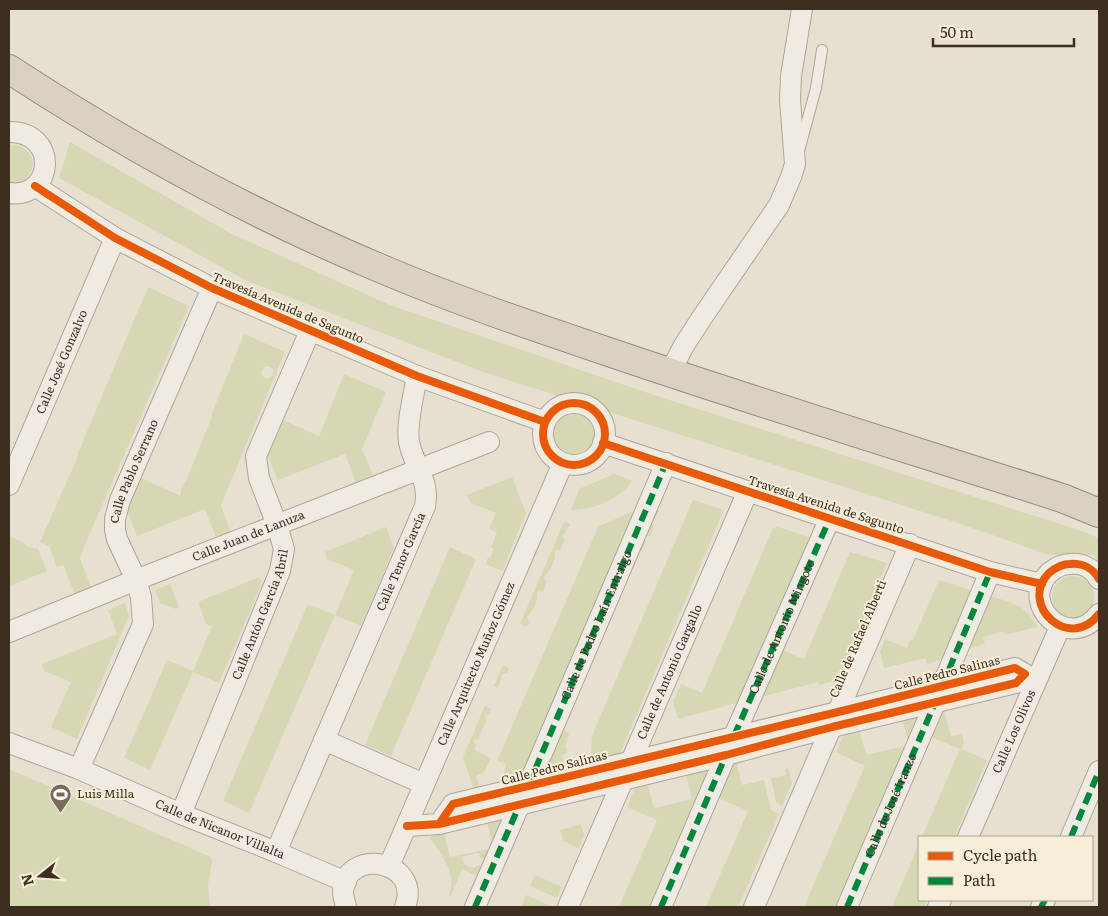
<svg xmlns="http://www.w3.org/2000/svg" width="1108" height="916" font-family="Literata,serif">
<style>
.green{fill:#d6d7b3;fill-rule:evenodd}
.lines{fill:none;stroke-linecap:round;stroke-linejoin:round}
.lane-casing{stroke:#ada599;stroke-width:12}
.street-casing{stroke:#ada599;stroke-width:22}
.highway-casing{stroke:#928b80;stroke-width:30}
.lane{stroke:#efebe3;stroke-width:10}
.street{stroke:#efebe3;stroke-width:20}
.highway{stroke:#dad1c2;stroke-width:28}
.quiet{stroke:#00873e;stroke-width:6;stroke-dasharray:12 6;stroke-linecap:butt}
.cycleway-casing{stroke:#f7eed8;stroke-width:11}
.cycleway{stroke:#e8590c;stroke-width:8}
.labels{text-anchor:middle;stroke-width:4;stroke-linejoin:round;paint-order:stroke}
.street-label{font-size:12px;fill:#3d2e20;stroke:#f7eed8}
.poi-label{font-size:12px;fill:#3d2e20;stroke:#f7eed8;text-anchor:start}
</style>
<rect width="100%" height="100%" fill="#e7e0d1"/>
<!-- green -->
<path class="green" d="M70 142 230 233 390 305 654 395 1079 530 1099 538V564L1094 555H1049L961 524 483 372 245 280 59 178Z
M13 145C25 146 31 152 33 164 31 177 22 185 9 183V146Z
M148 287 189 306 81 554 80 559 92 590 76 597 63 565 57 567 49 546 40 542 79 454 78 453Z
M244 334 285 352 221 505 231 534 217 540 205 509 137 536 126 508 139 477 180 496 182 485 185 483 212 417 211 416ZM267 366 272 368 274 372C272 377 270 379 265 378L261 374 263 368Z
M344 374 386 392 362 449 374 478 357 485 345 454 278 480 266 452 281 419 319 436Z
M554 434a20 20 0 1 1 40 0a20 20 0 1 1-40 0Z
M614 474 633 481C617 500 596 509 571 510L579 489Z
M512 477 526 513 502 571 486 564 488 557 490 558 494 549 491 548 497 532 489 529 496 513 471 503 467 495Z
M693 500 724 510 619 756 594 764 591 752 592 736Z
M654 509 659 511 655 519 652 522 654 526 650 536H647L645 538 646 542 641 553 636 551Z
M631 512 639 515 523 781 508 785 504 772 506 764 497 761 598 527Z
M564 522 570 524 565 533 562 536 565 540 560 550H556L555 552C556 559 550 572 544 577L545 580 547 581 543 592 539 591 537 593C539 600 532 613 527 617L529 622 527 627 520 624Z
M776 526 814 539 744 701 678 719 673 701 681 684 702 693 773 528 775 529Z
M386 527 394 548 361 626 335 615 249 813 223 801 308 604 335 615 354 570 327 559 325 552Z
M9 536 23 542 27 546 38 549 47 571 9 586Z
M450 547 476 559 391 756 365 745Z
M850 552 887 563 837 680 819 685 818 682 757 698 779 649 804 659Z
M1052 597a21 21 0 1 1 42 0a21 21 0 1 1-42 0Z
M259 577 262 583 219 683 193 672 150 770 124 758 167 660 193 671 212 626 206 624 198 602Z
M939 580 976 592 947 658 927 664 926 658 884 668 880 652 885 639 907 648 910 640H913Z
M170 584 179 607 176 609 160 603 155 590Z
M987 595C1013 604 1023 602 1038 627L1005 635 1004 631 983 637 985 644 964 650Z
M125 603 129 616 77 739 51 727 71 682 44 671 42 664 117 634 108 610Z
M503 665 509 668 507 673 502 674 498 688 494 686Z
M485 706 491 709 489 714 485 716 486 721 478 739 473 740 476 745 474 750 491 758 484 772 476 776 481 791 475 793 463 757Z
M944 711 951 736 962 734 964 743 961 749 987 760 954 837H922L960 749 927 735 937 713Z
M566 713 571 715 564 728 565 731 569 733 565 748H567V752L562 756 564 762 544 766Z
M922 716 838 907H804L865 766 836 752 843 736 860 732 866 755 909 745 903 721Z
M736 761 742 785 764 780 771 810 779 814 738 907H706L748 811 715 797 730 763Z
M715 767 650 907H619L657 820 627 807 636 786 647 783 654 808 692 799 685 770Z
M788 768 792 783 782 806 776 802 771 778 786 775 785 769Z
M9 769 211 857 212 861 208 885 210 907H9Z
M509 816 490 859 480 858 479 853 462 857 464 864 474 868 479 865 486 869 482 878 462 869 451 896 449 895C457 875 442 854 430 839L431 836 444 832 450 857 493 848 487 821Z
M581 824 584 835 579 848 563 841 560 830Z
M919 844V900H927L924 907H892Z
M535 875 562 887 557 898 530 886Z
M526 895 553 907H521Z"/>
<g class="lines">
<defs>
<path id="lane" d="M799 151 816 88 822 50"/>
<g id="street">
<path d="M9 132C59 131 55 199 9 193"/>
<path d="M35 186 115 238 212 288 417 376 545 422"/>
<path d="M670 373 683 347 701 319 779 205 791 177 795 164 790 100 791 76 802 9"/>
<circle cx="574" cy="434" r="31"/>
<path d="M603 443 990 572 1042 584"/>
<path id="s1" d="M9 485 115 238"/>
<path d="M1099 579C1093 568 1082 563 1070 564 1062 564 1055 568 1049 573 1018 604 1069 653 1099 614"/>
<path id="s2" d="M9 632 136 580 489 442"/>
<path d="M942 686 990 572"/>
<path id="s3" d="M734 736 830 518"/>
<path d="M324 740 424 784"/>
<path id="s4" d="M9 743 79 769 181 814 276 852 346 882"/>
<path id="s5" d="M79 769 143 624 141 597 136 580 117 539 115 530V519L120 500 212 288"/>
<path d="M528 786 666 463"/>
<path id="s6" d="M181 814 280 571 284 549 277 525 259 478 256 456 310 331"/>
<path d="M407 826 439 824 726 755 832 727 1016 683 1025 674 1015 668 838 712 453 804 439 824"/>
<path id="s7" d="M968 837 1060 627"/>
<path d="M1071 837 1099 771"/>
<path id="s8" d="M276 852 425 506C430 479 414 467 409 442 406 423 414 395 417 376"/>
<path id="s9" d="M389 866 563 463"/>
<path d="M346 907C345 902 343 897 343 892 344 847 423 859 405 907"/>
<path d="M475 907 519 806"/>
<path id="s10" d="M568 907 748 491"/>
<path d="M661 907 726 755"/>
<path d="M754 907 910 544"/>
<path d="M847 907 935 703"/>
<path d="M938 907 941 900"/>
<path d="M1041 907 1045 900"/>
</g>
<path id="highway" d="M9 69C127 146 252 215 382 269 455 300 529 325 603 350 755 402 909 449 1062 498L1099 513"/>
</defs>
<!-- lane casing -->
<use href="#lane" class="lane-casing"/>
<!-- street casing -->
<use href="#street" class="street-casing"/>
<!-- highway casing -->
<use href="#highway" class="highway-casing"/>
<!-- lane -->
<use href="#lane" class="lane"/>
<!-- street -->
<use href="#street" class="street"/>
<!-- highway -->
<use href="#highway" class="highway"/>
<!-- quiet -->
<g class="quiet">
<path d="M942 686 990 572"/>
<path d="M734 736 830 518"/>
<path id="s11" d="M528 786 666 463"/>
<path d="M1071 837 1099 771"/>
<path d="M475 907 519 806"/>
<path d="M661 907 726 755"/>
<path id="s12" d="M847 907 935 703"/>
<path d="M1041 907 1045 900"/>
</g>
<defs>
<path id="cycleway" d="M35 186 115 238 212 288 417 376 545 422
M543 434a31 31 0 1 1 62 0a31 31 0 1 1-62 0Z
M603 443 990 572 1042 584
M1099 579C1093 568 1082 563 1070 564 1062 564 1055 568 1049 573 1018 604 1069 653 1099 614
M407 826 439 824 726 755 832 727 1016 683 1025 674 1015 668 838 712 453 804 439 824"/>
</defs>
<!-- cycleway casing -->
<use href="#cycleway" class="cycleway-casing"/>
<!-- cycleway -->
<use href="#cycleway" class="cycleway"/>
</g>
<!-- icons -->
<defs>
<symbol id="stadium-pin" viewBox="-11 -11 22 30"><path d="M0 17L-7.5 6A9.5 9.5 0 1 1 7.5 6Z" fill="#786c5e" stroke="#f7eed8"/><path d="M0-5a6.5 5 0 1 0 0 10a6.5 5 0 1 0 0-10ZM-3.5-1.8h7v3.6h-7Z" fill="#fff"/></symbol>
</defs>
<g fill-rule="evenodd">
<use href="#stadium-pin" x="48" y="782" width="25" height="34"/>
</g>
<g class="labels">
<!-- street labels -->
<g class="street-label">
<text transform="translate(288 308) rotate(23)" y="4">Travesía Avenida de Sagunto</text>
<text dy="4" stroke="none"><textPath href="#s1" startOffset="134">Calle José Gonzalvo</textPath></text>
<text dy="4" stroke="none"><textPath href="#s5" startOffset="320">Calle Pablo Serrano</textPath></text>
<text transform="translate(826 505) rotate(18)" y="4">Travesía Avenida de Sagunto</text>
<text dy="4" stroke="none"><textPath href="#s2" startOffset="258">Calle Juan de Lanuza</textPath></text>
<text dy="4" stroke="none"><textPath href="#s8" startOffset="316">Calle Tenor García</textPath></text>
<text dy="4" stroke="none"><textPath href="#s6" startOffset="215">Calle Antón García Abril</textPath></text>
<text dy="4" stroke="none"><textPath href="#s11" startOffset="175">Calle de Pedro Laín Entralgo</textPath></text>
<text dy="4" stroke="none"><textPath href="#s3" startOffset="119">Calle de Antonio Mingote</textPath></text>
<text transform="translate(858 639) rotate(-67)" y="4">Calle de Rafael Alberti</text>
<text dy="4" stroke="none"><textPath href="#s9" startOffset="220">Calle Arquitecto Muñoz Gómez</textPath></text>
<text dy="4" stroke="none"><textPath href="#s10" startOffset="256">Calle de Antonio Gargallo</textPath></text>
<text transform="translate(947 673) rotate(-14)" y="4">Calle Pedro Salinas</text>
<text dy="4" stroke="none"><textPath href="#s7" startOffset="115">Calle Los Olivos</textPath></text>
<text transform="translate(554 768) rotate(-14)" y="4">Calle Pedro Salinas</text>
<text dy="4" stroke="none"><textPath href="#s12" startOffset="111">Calle de José Iranzo</textPath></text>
<text dy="4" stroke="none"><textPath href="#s4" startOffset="228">Calle de Nicanor Villalta</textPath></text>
</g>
<!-- poi labels -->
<g class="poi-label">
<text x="77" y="798">Luis Milla</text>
</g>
</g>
<!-- border -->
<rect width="1108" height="916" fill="none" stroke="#3d2e20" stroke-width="20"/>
<!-- legend -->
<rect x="918" y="836" width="175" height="65" fill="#f7eed8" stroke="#ada18e"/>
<rect x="928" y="852" width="25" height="8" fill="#e8590c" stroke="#ada18e"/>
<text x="963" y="861" font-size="15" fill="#3d2e20">Cycle path</text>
<rect x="928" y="877" width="25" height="8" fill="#00873e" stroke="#ada18e"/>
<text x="963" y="886" font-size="15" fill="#3d2e20">Path</text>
<!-- north arrow -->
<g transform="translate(40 876) rotate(253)" stroke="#f7eed8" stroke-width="4" paint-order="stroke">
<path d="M0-4L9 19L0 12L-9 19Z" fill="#3d2e20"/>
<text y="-8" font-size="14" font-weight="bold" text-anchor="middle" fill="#3d2e20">N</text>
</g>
<!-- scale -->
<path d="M933 38v8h141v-8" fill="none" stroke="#3d2e20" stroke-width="2.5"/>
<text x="940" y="38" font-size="15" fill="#3d2e20" stroke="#f7eed8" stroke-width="4" paint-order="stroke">50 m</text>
</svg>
